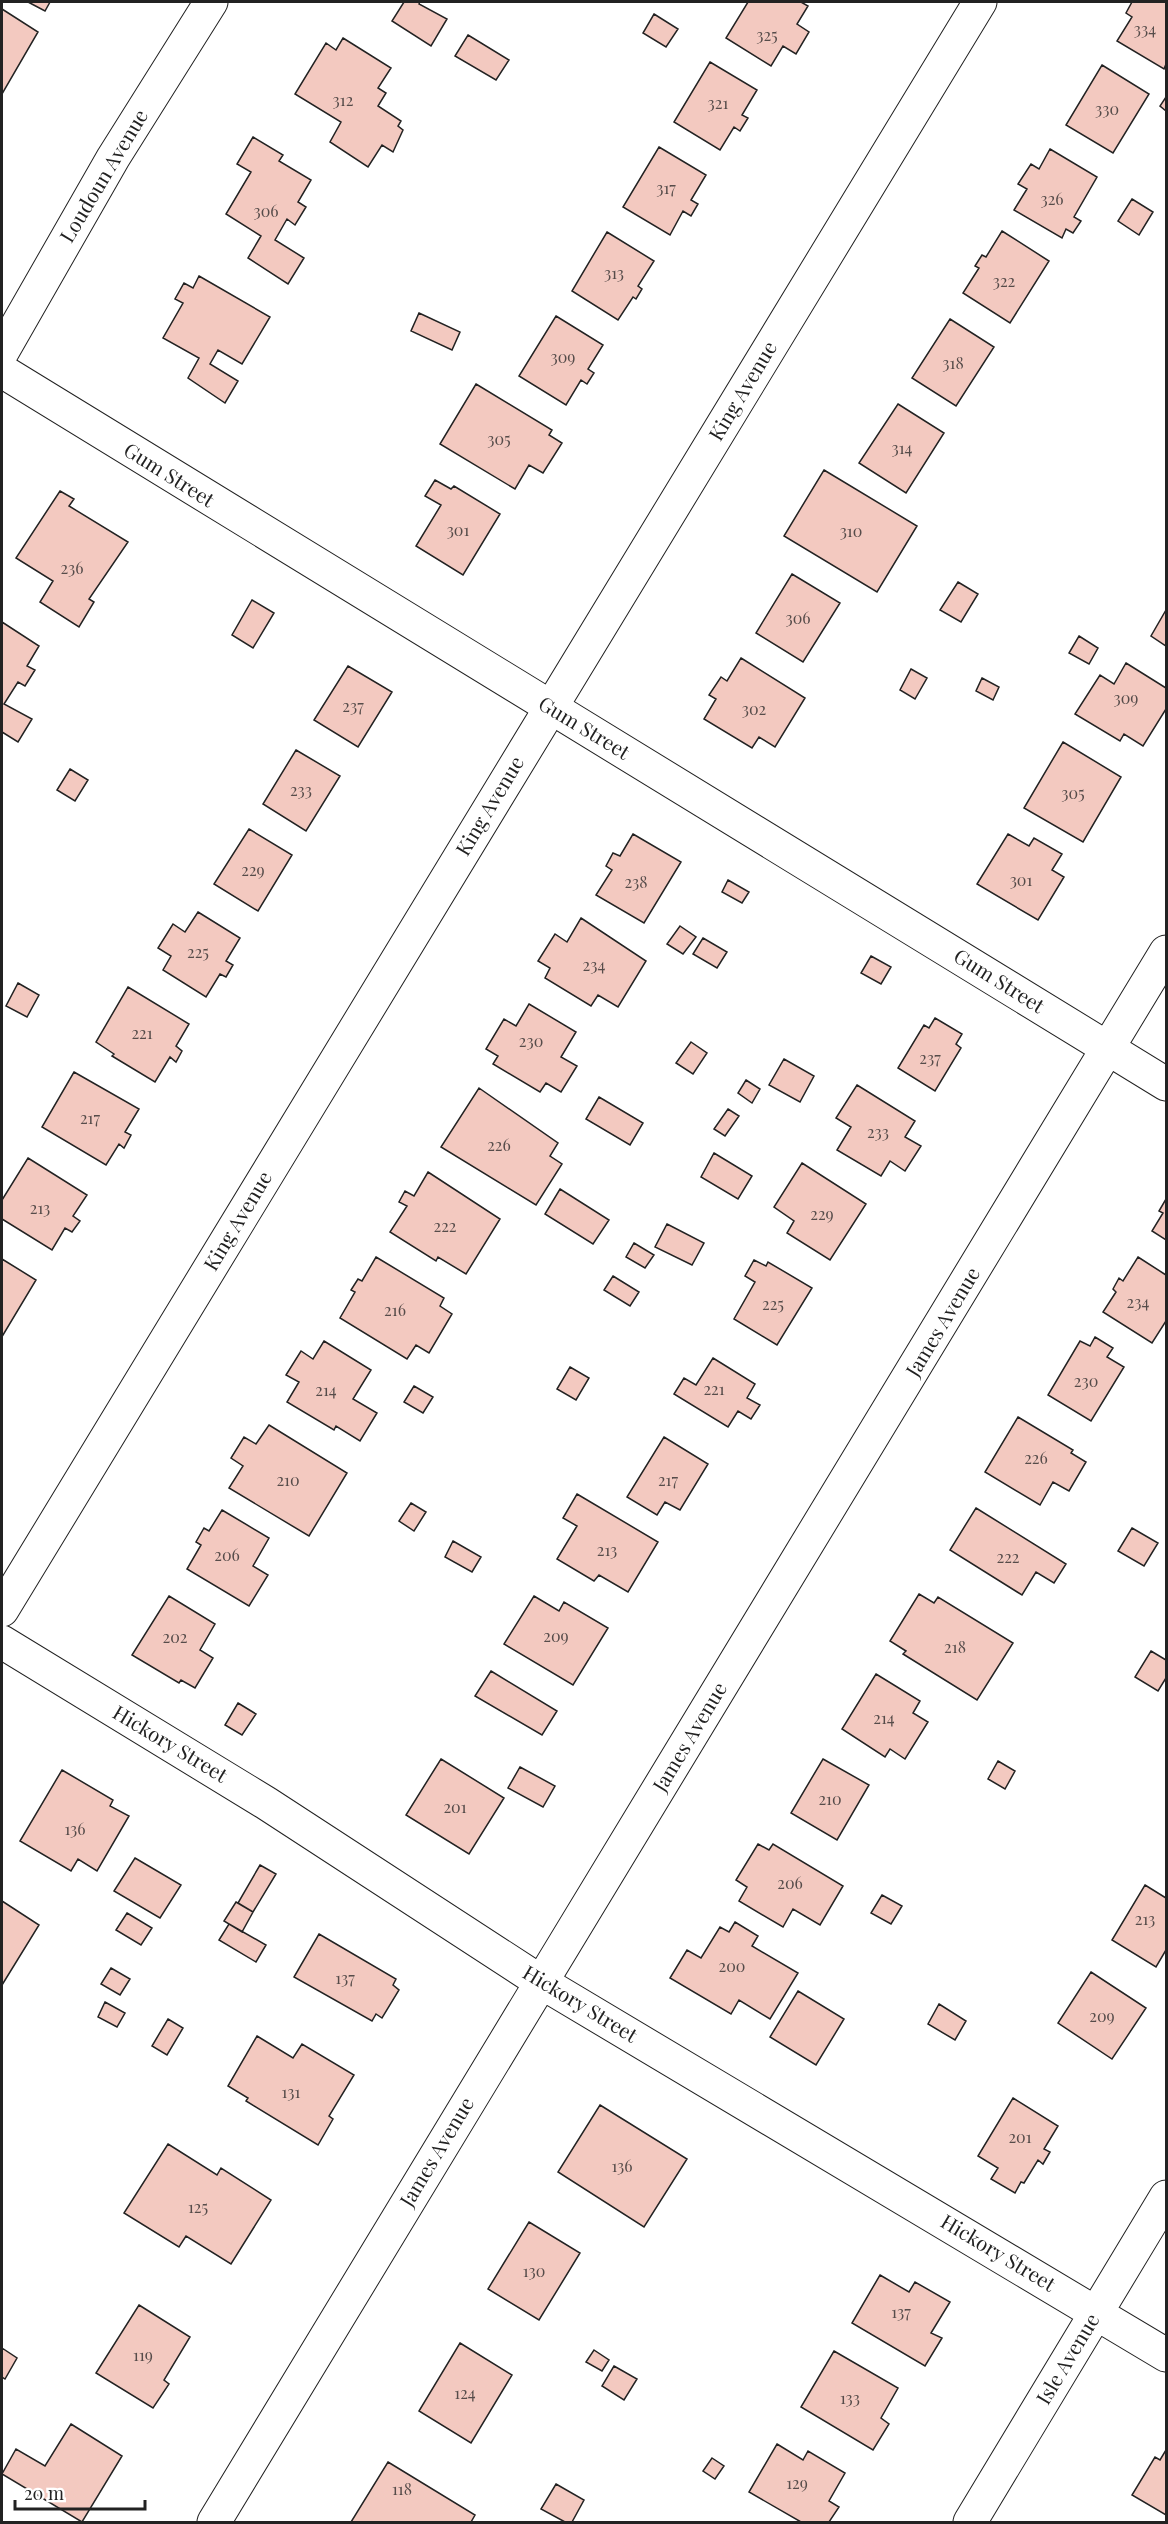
<svg xmlns="http://www.w3.org/2000/svg" width="1168" height="2524" font-family="'Playfair Display',serif">
<style>
.building{fill:#f3c9c0;stroke:#222;stroke-width:1.5}
.lines{fill:none;stroke-linecap:round;stroke-linejoin:round}
.minor-casing{stroke:#222;stroke-width:35}
.tertiary-casing{stroke:#222;stroke-width:35}
.minor{stroke:#fff;stroke-width:33}
.tertiary{stroke:#fff;stroke-width:33}
.labels{text-anchor:middle;stroke-width:4.5;stroke-linejoin:round;paint-order:stroke}
.number-label{font-size:16px;fill:#564c4a}
.street-label{font-size:20px;fill:#222;stroke:#fff}
</style>
<rect width="100%" height="100%" fill="#fff"/>
<!-- building -->
<path class="building" d="M28 2H50L45 11Z
M404 2H420L419 4 447 19 431 46 392 21Z
M748 2H801L808 6 797 24 809 32 796 54 783 46 771 66 726 38Z
M1132 2H1166V64L1164 69 1117 41 1132 17 1126 13Z
M2 9 38 32 2 94Z
M654 14 678 29 666 47 643 33Z
M468 35 509 60 496 80 455 56Z
M343 38 391 68 378 88 386 93 378 106 401 121 398 126 403 130 393 152 382 145 368 167 330 142 341 122 295 94 326 43 336 50Z
M710 62 757 90 742 115 748 118 740 131 734 127 720 150 674 122Z
M1102 65 1149 94 1113 153 1066 125Z
M1166 97V111L1160 106Z
M253 137 283 155 279 161 311 180 298 202 306 207 295 225 287 219 275 240 304 258 288 284 248 258 261 236 226 214 251 172 237 164Z
M659 147 706 175 691 200 698 204 691 216 683 211 670 235 623 207Z
M1050 149 1097 177 1074 217 1081 221 1073 233 1066 229 1062 238 1014 210 1027 189 1018 184 1031 164 1039 169Z
M1132 199 1153 212 1139 235 1118 221Z
M1002 231 1049 261 1010 323 963 293 979 268 975 266 982 255 986 257Z
M607 232 654 261 638 286 642 289 636 299 633 297 618 320 572 291Z
M199 276 270 317 242 364 218 350 210 364 238 381 225 403 188 378 199 358 163 338 183 303 175 299 184 283 193 288Z
M419 313 460 332 452 350 411 331Z
M556 316 603 345 588 369 594 373 587 384 581 380 566 405 519 376Z
M950 319 994 347 956 406 912 378Z
M476 384 552 430 549 435 562 443 543 473 529 465 515 489 440 444Z
M898 404 944 433 906 493 859 463Z
M824 470 917 526 877 592 784 536Z
M435 480 451 489 454 486 500 514 463 575 416 546 441 505 425 496Z
M60 491 74 499 69 506 128 542 89 599 94 602 79 627 40 602 53 581 16 558Z
M792 574 840 603 803 662 756 633Z
M958 582 978 594 961 622 940 610Z
M252 600 274 613 253 648 232 635Z
M1166 610V646L1151 636Z
M2 622 39 646 27 666 35 670 25 686 18 682 4 704 32 719 18 742 2 732Z
M1079 636 1098 648 1089 664 1069 653Z
M741 658 805 698 775 747 759 737 752 748 704 719 716 699 709 695 721 677 727 681Z
M1126 663 1166 688V709L1143 746 1124 734 1120 741 1075 714 1100 675 1114 684Z
M348 666 392 692 358 747 314 720Z
M911 669 927 678 915 699 900 690Z
M982 678 999 687 993 700 976 691Z
M1063 742 1121 777 1083 842 1024 808Z
M296 750 340 776 306 831 263 804Z
M70 769 88 780 75 801 57 790Z
M249 829 292 855 258 911 214 884Z
M633 834 681 862 644 923 596 895 612 870 606 866 613 853 620 856Z
M1008 834 1029 846 1034 838 1062 854 1052 870 1064 877 1038 920 977 884Z
M728 880 749 892 742 903 722 892Z
M198 912 240 938 226 961 233 965 226 977 220 974 206 997 163 970 171 956 158 948 173 924 185 932Z
M581 918 646 961 618 1007 598 995 591 1006 545 978 550 968 538 961 555 934 567 942Z
M680 926 696 937 683 954 667 944Z
M703 938 727 952 717 968 693 954Z
M871 956 891 967 881 984 861 973Z
M18 983 39 995 27 1017 6 1006Z
M128 987 189 1024 176 1046 182 1051 176 1062 170 1057 155 1082 112 1056 114 1054 96 1042Z
M529 1004 576 1032 561 1057 577 1066 561 1092 546 1083 540 1092 493 1064 498 1056 486 1049 504 1019 516 1026Z
M935 1018 962 1034 956 1044 961 1048 935 1091 898 1068 924 1025 929 1028Z
M691 1042 707 1053 693 1074 676 1063Z
M784 1059 814 1076 800 1102 769 1085Z
M74 1072 139 1109 125 1132 131 1135 124 1148 119 1144 106 1165 42 1127Z
M746 1080 760 1089 752 1103 738 1093Z
M857 1085 915 1121 905 1137 921 1146 905 1171 890 1161 881 1176 837 1150 851 1127 836 1118Z
M479 1088 558 1143 550 1156 562 1164 536 1205 441 1147Z
M599 1097 643 1123 630 1145 586 1119Z
M728 1109 739 1116 725 1136 714 1129Z
M714 1153 752 1176 738 1199 701 1177Z
M28 1158 87 1195 73 1216 80 1221 72 1232 65 1228 52 1250 2 1219V1200Z
M802 1163 866 1204 830 1260 787 1233 794 1221 774 1207Z
M428 1172 500 1219 466 1274 438 1257 436 1261 390 1232 407 1206 399 1202 405 1191 414 1196Z
M560 1189 609 1220 593 1244 545 1214Z
M1166 1199V1240L1152 1231 1163 1213 1159 1211Z
M667 1224 704 1243 692 1265 655 1247Z
M634 1243 654 1255 645 1268 626 1257Z
M376 1257 444 1298 440 1306 452 1314 429 1353 416 1345 407 1359 340 1318 355 1292 351 1290 358 1279 362 1281Z
M1138 1257 1166 1275V1321L1152 1343 1103 1312 1116 1292 1113 1289 1119 1278 1123 1281Z
M2 1259 36 1280 3 1335 2 1334Z
M754 1260 766 1266 768 1262 812 1288 777 1345 734 1319 755 1282 745 1276Z
M613 1276 639 1292 630 1306 604 1290Z
M1095 1337 1113 1348 1107 1357 1124 1367 1091 1421 1048 1395 1080 1341 1090 1346Z
M324 1341 371 1370 353 1399 377 1413 360 1441 336 1426 334 1430 287 1402 299 1382 286 1375 301 1351 313 1359Z
M713 1358 755 1384 747 1398 760 1405 751 1419 738 1411 728 1427 674 1394 684 1378 696 1385Z
M570 1367 589 1378 576 1400 557 1389Z
M414 1386 433 1397 423 1413 404 1402Z
M1018 1417 1073 1450 1071 1453 1086 1462 1069 1491 1053 1482 1040 1505 985 1472Z
M269 1425 347 1473 309 1536 229 1488 243 1466 231 1458 244 1437 256 1444Z
M664 1437 708 1464 680 1510 665 1502 657 1515 627 1497Z
M577 1494 658 1542 628 1592 599 1575 594 1581 557 1559 577 1526 563 1518Z
M411 1503 426 1512 414 1531 399 1521Z
M976 1508 1066 1564 1054 1583 1036 1572 1022 1595 950 1550Z
M222 1510 269 1538 253 1566 268 1575 249 1606 187 1569 201 1545 196 1542 204 1528 209 1531Z
M1132 1528 1158 1543 1144 1566 1118 1551Z
M453 1541 481 1557 472 1572 445 1557Z
M919 1594 934 1603 938 1597 1013 1643 977 1700 903 1654 906 1651 890 1641Z
M169 1596 215 1624 200 1650 213 1658 195 1688 181 1680 179 1683 132 1655Z
M534 1596 559 1611 564 1602 608 1628 573 1685 504 1644Z
M1151 1651 1166 1660V1678L1158 1691 1135 1677Z
M491 1671 557 1711 542 1735 475 1696Z
M876 1674 920 1701 913 1713 928 1722 905 1759 890 1749 885 1757 842 1729Z
M238 1703 256 1714 242 1735 225 1725Z
M441 1759 504 1798 469 1854 406 1815Z
M823 1759 869 1785 837 1840 791 1813Z
M998 1761 1015 1771 1005 1789 988 1779Z
M520 1767 555 1786 543 1807 508 1788Z
M62 1770 113 1800 110 1806 129 1816 97 1871 78 1859 71 1871 20 1841Z
M758 1844 769 1850 773 1844 843 1886 820 1925 793 1909 783 1927 739 1901 747 1887 736 1880Z
M135 1858 181 1885 160 1918 114 1891Z
M260 1865 276 1874 253 1912 238 1903Z
M1145 1885 1166 1898V1950L1156 1967 1112 1940Z
M882 1895 902 1906 891 1924 871 1913Z
M2 1901 39 1925 2 1985Z
M236 1902 253 1912 242 1932 224 1921Z
M127 1913 152 1928 141 1945 116 1930Z
M735 1922 758 1936 752 1946 798 1973 770 2019 739 2000 731 2014 670 1978 687 1950 701 1958 720 1927 729 1932Z
M229 1924 266 1945 256 1962 219 1940Z
M319 1934 396 1979 393 1985 399 1990 382 2018 376 2014 372 2021 294 1977Z
M111 1968 130 1979 120 1995 101 1984Z
M1091 1972 1146 2008 1112 2059 1058 2023Z
M798 1991 844 2019 816 2065 770 2037Z
M105 2002 125 2013 117 2027 98 2017Z
M939 2004 966 2021 955 2040 928 2024Z
M168 2019 183 2028 167 2055 152 2046Z
M257 2036 293 2058 302 2044 354 2075 329 2116 333 2119 318 2145 246 2101 248 2098 228 2086Z
M1013 2098 1058 2126 1044 2149 1050 2152 1043 2164 1038 2160 1024 2183 1021 2182 1015 2193 991 2179 998 2168 978 2156Z
M600 2105 687 2159 644 2227 558 2172Z
M168 2144 217 2175 221 2168 271 2200 231 2264 186 2236 179 2247 124 2213Z
M529 2222 580 2253 539 2320 488 2289Z
M880 2275 909 2292 915 2282 950 2302 931 2333 942 2338 925 2366 852 2323Z
M139 2305 190 2337 164 2380 169 2384 153 2408 96 2373Z
M460 2343 512 2375 471 2443 419 2411Z
M2 2348 17 2358 5 2379 2 2377Z
M594 2350 609 2360 602 2371 586 2362Z
M834 2351 898 2388 881 2418 889 2424 873 2450 801 2407Z
M614 2366 637 2379 624 2400 602 2386Z
M71 2424 122 2456 82 2522 2 2474 16 2449 45 2466Z
M777 2444 803 2460 808 2451 845 2473 829 2501 839 2507 829 2522H801L749 2492Z
M1166 2450V2515L1132 2495 1155 2457 1160 2460Z
M712 2458 724 2466 715 2479 703 2471Z
M388 2462 475 2515 471 2522H351Z
M556 2484 584 2500 572 2522H565L541 2509Z"/>
<g class="lines">
<defs>
<path id="minor" d="M2 352 113 158 211 2
M2 371 1166 1084
M2 1642 266 1803 541 1982 1166 2355
M214 2522 1166 952
M970 2522 1166 2197"/>
<path id="tertiary" d="M2 1610 980 2"/>
</defs>
<!-- minor casing -->
<use href="#minor" class="minor-casing"/>
<!-- tertiary casing -->
<use href="#tertiary" class="tertiary-casing"/>
<!-- minor -->
<use href="#minor" class="minor"/>
<!-- tertiary -->
<use href="#tertiary" class="tertiary"/>
</g>
<g class="labels">
<!-- number labels -->
<g class="number-label">
<text x="1145" y="35">334</text>
<text x="767" y="41">325</text>
<text x="343" y="106">312</text>
<text x="718" y="109">321</text>
<text x="1107" y="115">330</text>
<text x="666" y="194">317</text>
<text x="1052" y="205">326</text>
<text x="266" y="217">306</text>
<text x="614" y="279">313</text>
<text x="1004" y="287">322</text>
<text x="563" y="363">309</text>
<text x="953" y="369">318</text>
<text x="499" y="445">305</text>
<text x="902" y="454">314</text>
<text x="458" y="536">301</text>
<text x="851" y="537">310</text>
<text x="72" y="574">236</text>
<text x="798" y="624">306</text>
<text x="1126" y="704">309</text>
<text x="353" y="712">237</text>
<text x="754" y="715">302</text>
<text x="301" y="796">233</text>
<text x="1073" y="799">305</text>
<text x="253" y="876">229</text>
<text x="1021" y="886">301</text>
<text x="636" y="888">238</text>
<text x="198" y="958">225</text>
<text x="594" y="971">234</text>
<text x="142" y="1039">221</text>
<text x="531" y="1047">230</text>
<text x="930" y="1064">237</text>
<text x="90" y="1124">217</text>
<text x="878" y="1138">233</text>
<text x="499" y="1151">226</text>
<text x="40" y="1214">213</text>
<text x="822" y="1220">229</text>
<text x="445" y="1232">222</text>
<text x="1138" y="1308">234</text>
<text x="773" y="1310">225</text>
<text x="395" y="1316">216</text>
<text x="1086" y="1387">230</text>
<text x="714" y="1395">221</text>
<text x="326" y="1396">214</text>
<text x="1036" y="1464">226</text>
<text x="288" y="1486">210</text>
<text x="668" y="1486">217</text>
<text x="607" y="1556">213</text>
<text x="227" y="1561">206</text>
<text x="1008" y="1563">222</text>
<text x="556" y="1642">209</text>
<text x="175" y="1643">202</text>
<text x="955" y="1653">218</text>
<text x="884" y="1724">214</text>
<text x="830" y="1805">210</text>
<text x="455" y="1813">201</text>
<text x="75" y="1835">136</text>
<text x="790" y="1889">206</text>
<text x="1145" y="1925">213</text>
<text x="732" y="1972">200</text>
<text x="345" y="1984">137</text>
<text x="1102" y="2022">209</text>
<text x="291" y="2098">131</text>
<text x="1020" y="2143">201</text>
<text x="622" y="2172">136</text>
<text x="198" y="2213">125</text>
<text x="534" y="2277">130</text>
<text x="901" y="2318">137</text>
<text x="143" y="2361">119</text>
<text x="465" y="2399">124</text>
<text x="850" y="2404">133</text>
<text x="797" y="2489">129</text>
<text x="402" y="2495">118</text>
</g>
<!-- street labels -->
<g class="street-label">
<text transform="translate(104 176) rotate(-59)" y="7">Loudoun Avenue</text>
<text transform="translate(743 391) rotate(-59)" y="7">King Avenue</text>
<text transform="translate(169 475) rotate(32)" y="7">Gum Street</text>
<text transform="translate(584 728) rotate(31)" y="7">Gum Street</text>
<text transform="translate(490 806) rotate(-59)" y="7">King Avenue</text>
<text transform="translate(999 981) rotate(32)" y="7">Gum Street</text>
<text transform="translate(238 1221) rotate(-59)" y="7">King Avenue</text>
<text transform="translate(943 1322) rotate(-59)" y="7">James Avenue</text>
<text transform="translate(690 1737) rotate(-59)" y="7">James Avenue</text>
<text transform="translate(170 1744) rotate(31)" y="7">Hickory Street</text>
<text transform="translate(580 2004) rotate(31)" y="7">Hickory Street</text>
<text transform="translate(437 2152) rotate(-59)" y="7">James Avenue</text>
<text transform="translate(998 2253) rotate(31)" y="7">Hickory Street</text>
<text transform="translate(1068 2359) rotate(-59)" y="7">Isle Avenue</text>
</g>
</g>
<!-- border -->
<rect width="1168" height="2524" fill="none" stroke="#222222" stroke-width="6"/>
<!-- scale -->
<path d="M15 2500v9h130v-9" fill="none" stroke="#222222" stroke-width="3"/>
<text x="24" y="2500" font-size="18" fill="#222222" stroke="#ffffff" stroke-width="4.5" paint-order="stroke">20 m</text>
</svg>
